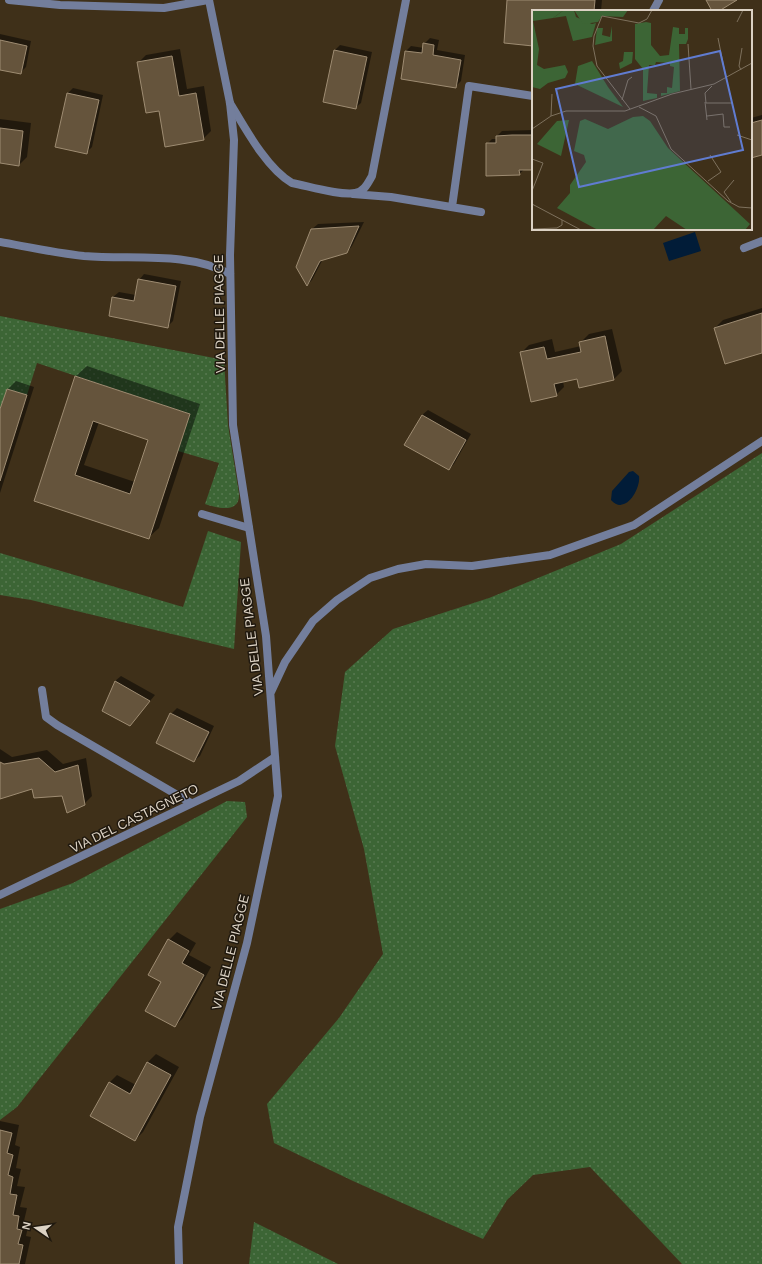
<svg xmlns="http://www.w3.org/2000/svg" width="762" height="1264" font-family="Helvetica,sans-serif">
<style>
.grass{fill:url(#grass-dots)}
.water{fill:#011c38}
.shadow{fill:#0007;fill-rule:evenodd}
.building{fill:#65543c;stroke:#9e8c72;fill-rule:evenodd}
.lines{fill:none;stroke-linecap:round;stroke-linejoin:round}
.service{stroke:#737e9c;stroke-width:8}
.minor{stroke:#737e9c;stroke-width:8}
.labels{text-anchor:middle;stroke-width:3;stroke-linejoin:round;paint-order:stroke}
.street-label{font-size:13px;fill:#dcd2c4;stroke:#20190f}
.inset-road{fill:none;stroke:#7e715d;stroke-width:1}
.view{fill:#607cd1;fill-opacity:0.15;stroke:#607cd1;stroke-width:2}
.inset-edge{fill:none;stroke:#dcd2c4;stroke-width:2}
</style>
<defs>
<pattern id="grass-dots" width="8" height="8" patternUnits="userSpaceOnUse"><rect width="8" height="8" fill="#3c6535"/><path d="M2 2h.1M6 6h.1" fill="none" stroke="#587a51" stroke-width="1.8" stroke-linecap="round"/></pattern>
</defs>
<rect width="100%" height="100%" fill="#3f3019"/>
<!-- grass -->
<path class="grass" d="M0 316 224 360 228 425 239 494C240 514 217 508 205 504L219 463 178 451 190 414 37 363 27 395 7 389 0 409Z
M762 453V1264H682L590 1167 533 1175 507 1200 483 1239 353 1181 274 1143 267 1104 339 1018 383 954 364 849 335 746 345 672 393 629 489 598 621 544Z
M208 531 241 542 234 649 31 600 0 595V553L183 607Z
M227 801 245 802 247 817 17 1107 0 1120V909L73 883Z
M254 1222 338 1264H249Z"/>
<!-- water -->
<path class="water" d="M695 232 701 251 669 261 663 243Z
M633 471 639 476C641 489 625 516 611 500L612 491 629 472Z"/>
<!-- shadow -->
<path class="shadow" d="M508 0H602L601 11H533V45Z
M0 34 31 41 26 67 20 73 0 68Z
M430 38 439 40 437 50 465 55 461 81 456 86 406 51 411 46 424 48V44Z
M340 45 372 52 361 103 355 108 335 50Z
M180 49 187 89 204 86 211 131 203 139 159 110 138 63 146 55Z
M73 88 103 95 92 147 86 153 68 93Z
M762 115V154L751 157V118Z
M0 119 31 123 27 157 19 165 0 162Z
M533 130V169H525L519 174 487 144 492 139H497V136L502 131Z
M364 222 352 246 347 252 323 259 312 280 307 285 312 229 318 224Z
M144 274 181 281 173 321 167 327 110 315 113 297 119 292 136 295 139 280Z
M762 308V352L715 328 723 320Z
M612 329 622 371 614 379 578 378 563 381 564 387 556 395 521 353 529 345 552 339 555 352 581 346V342L589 334Z
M87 366 200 404 159 528 148 538 35 500 76 376ZM99 422 149 440 135 482 84 465Z
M16 381 34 387 0 493V412L8 389Z
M428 410 471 434 454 464 449 469 422 415Z
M121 676 155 695 135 719 115 681Z
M177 708 214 726 200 756 194 761 157 743 171 714Z
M0 749 12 757 47 750 63 764 86 758 92 796 84 804 63 795 33 788 0 798Z
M177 932 196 943 189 955 211 967 183 1018 175 1026 162 982 169 940Z
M156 1054 179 1067 143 1132 135 1140 109 1083 117 1075 136 1085 148 1062Z
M0 1121 19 1125 15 1145 20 1147 16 1168 21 1169 17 1186 25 1187 20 1207 27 1208 24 1221 29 1222 26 1236 31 1237 25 1264H0Z"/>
<!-- building -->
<path class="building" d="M507 0H595L594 11H533V46L504 43Z
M706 0H737L719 11H712Z
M0 40 27 46 21 74 0 70Z
M423 43 434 45 433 55 461 60 456 88 401 79 405 51 422 53Z
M334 50 367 57 356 109 323 102Z
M172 56 179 96 196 93 204 140 165 147 159 111 146 113 137 62Z
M67 93 99 100 87 154 55 147Z
M762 120V155L751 158V123Z
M0 128 23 131 19 166 0 163Z
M512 135H533V170H519L520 175 486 176V143H496V136Z
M359 226 347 253 320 261 307 286 296 267 311 229Z
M138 279 176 286 168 328 109 316 112 297 134 301Z
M762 313V353L725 364 714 328Z
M605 336 614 380 579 388 577 379 554 384 557 396 531 402 520 352 544 347 547 359 581 352 579 342Z
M75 376 190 414 149 539 34 501ZM93 421 148 440 130 494 75 475Z
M7 389 27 395 0 481V409Z
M422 415 466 440 449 470 404 445Z
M115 681 150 701 130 726 102 711Z
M170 713 209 732 194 762 156 743Z
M39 758 55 772 78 765 85 805 67 813 62 796 34 798 32 789 0 799V762L4 764Z
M168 939 189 951 182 963 204 975 175 1027 145 1011 161 982 148 975Z
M147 1062 171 1075 135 1141 90 1116 109 1082 130 1094Z
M0 1130 12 1133 7 1153 13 1155 8 1175 13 1177 10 1194 17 1195 13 1215 19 1216 17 1229 22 1230 18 1244 23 1245 19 1264H0Z"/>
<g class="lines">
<!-- service -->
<path class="service" d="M9 0 60 5 164 8 208 0
M653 11 659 0
M230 103C245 128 267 169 292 183 308 186 341 196 355 193 364 192 368 183 372 176L406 0
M353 194 391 197 481 212
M452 207 469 86 533 96
M0 242C28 247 56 253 84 256 133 260 186 251 230 274
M744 248 762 241
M202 514 249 528
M42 690 46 717 57 725 191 803"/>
<!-- minor -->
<path class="minor" d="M271 692 285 662 313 621 337 600 370 578 398 569 426 564 472 566 550 555 634 525 762 441
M0 895 239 781 275 757
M179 1264 178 1227 200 1117 247 943 278 796 266 636 233 425 230 255 234 140 230 103 209 0"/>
</g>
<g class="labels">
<!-- street labels -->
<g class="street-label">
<text transform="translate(219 314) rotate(-91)" y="5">VIA DELLE PIAGGE</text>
<text transform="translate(251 637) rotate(-97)" y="5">VIA DELLE PIAGGE</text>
<text transform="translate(134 818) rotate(-26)" y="5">VIA DEL CASTAGNETO</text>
<text transform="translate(230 952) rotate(-76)" y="5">VIA DELLE PIAGGE</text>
</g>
</g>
<!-- overview -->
<g transform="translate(532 10)">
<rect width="220" height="220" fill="#3f3019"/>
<path d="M32 0H42L44 7 60 14 64 13 60 27 41 31 34 6 21 8ZM114 12 119 13V35L128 46 137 45 141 17 147 18V24H153V18H156V29L154 34H147L148 81 129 86V83H135V77L140 78 142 57 138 56V53L124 52 123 55H117L115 83 125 84V88L111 91V59L103 49V14ZM80 16V31L63 35 65 18H71L70 25 78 27ZM92 42H101L100 53 88 59 87 53 91 51ZM60 51 76 77 91 97 43 74 46 56ZM111 106 118 111 136 138 218 214 213 220H155L134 206 121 220H66L25 198 38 183V175L54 152 52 145 42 141 48 111 53 109 76 119 101 107ZM37 110 29 146 5 134 25 111Z" fill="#3c6535"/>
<path d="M0 0H32L21 8 1 11 7 39 5 55 12 59 33 55 36 62 33 68 16 73 8 79 0 77ZM42 0H96L91 7 70 6 66 12 51 14Z" fill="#3c6535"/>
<path class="inset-road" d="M205 12 211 0M186 28 194 68M156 34 159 79M209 60 207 56 210 38M180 76 173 83 174 93H200M90 90 96 70 100 67M173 92 175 110M107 97 124 106 139 139 196 191 207 197 220 198M98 99 65 56 61 36 62 26 70 6 107 13 115 9 120 0M19 106 20 84M175 106 191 104 192 117H198M0 119 19 106 34 101H93L140 84 182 74 220 53M205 125 220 130M0 149 11 153 0 181M176 171 189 162 178 145M199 192 192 182 202 170M0 194 49 220M0 219 25 218 30 215V210"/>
<path class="view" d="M188 41 211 140 47 177 24 79Z"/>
<rect width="220" height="220" class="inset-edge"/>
</g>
<!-- north arrow -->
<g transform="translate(36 1228) rotate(283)" stroke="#20190f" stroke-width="3" paint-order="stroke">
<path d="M0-3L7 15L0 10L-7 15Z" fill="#dcd2c4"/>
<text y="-6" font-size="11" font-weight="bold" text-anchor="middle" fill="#dcd2c4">N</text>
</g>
</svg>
